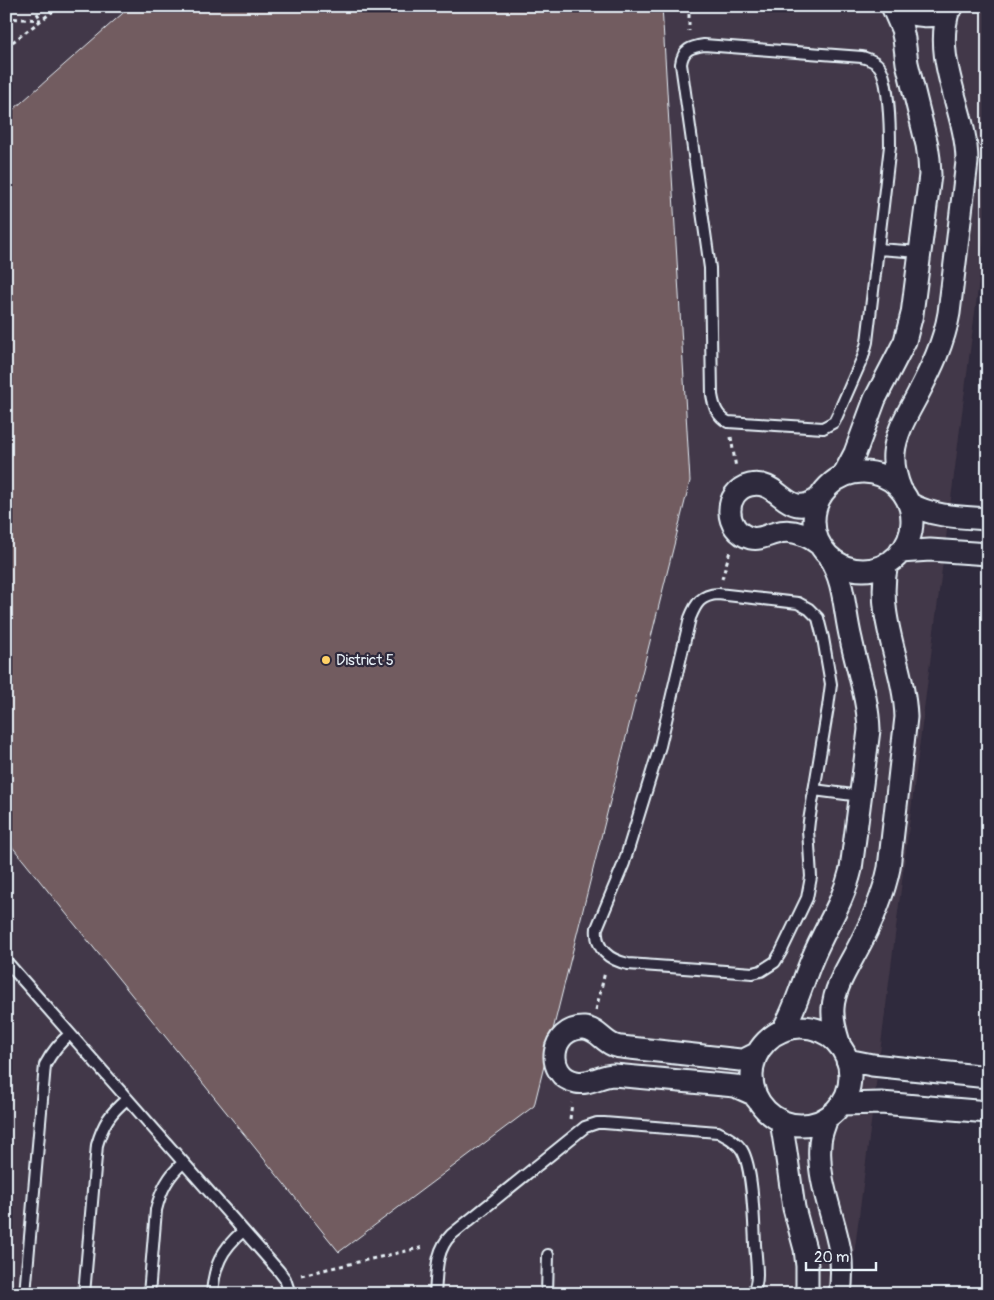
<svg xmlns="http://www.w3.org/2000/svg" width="994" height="1300" font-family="Pangolin,sans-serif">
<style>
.built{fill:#433948}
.building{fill:#725c60;stroke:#e8f1f8}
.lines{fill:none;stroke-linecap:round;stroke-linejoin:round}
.service-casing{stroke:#e8f1f8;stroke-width:14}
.minor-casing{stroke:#e8f1f8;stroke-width:25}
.path{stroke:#e8f1f8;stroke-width:3;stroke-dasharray:4 4;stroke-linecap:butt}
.service{stroke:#2f2a3d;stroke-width:10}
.minor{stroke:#2f2a3d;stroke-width:21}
.poi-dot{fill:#ffd166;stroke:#2f2a3d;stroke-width:2}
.labels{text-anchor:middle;stroke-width:4.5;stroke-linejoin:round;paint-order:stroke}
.poi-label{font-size:15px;fill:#e8f1f8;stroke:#2f2a3d;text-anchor:start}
</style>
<rect width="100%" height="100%" fill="#2f2a3d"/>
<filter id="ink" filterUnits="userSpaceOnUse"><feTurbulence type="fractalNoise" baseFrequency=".02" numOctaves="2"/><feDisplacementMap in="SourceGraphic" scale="10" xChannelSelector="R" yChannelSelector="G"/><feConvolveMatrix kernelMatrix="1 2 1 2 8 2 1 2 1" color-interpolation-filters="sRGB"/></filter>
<g filter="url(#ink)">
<!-- built -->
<path class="built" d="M6 6H988V210L849 1294H6Z"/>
<!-- building -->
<path class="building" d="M131 6H662L690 481 534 1106 339 1252 6 839V116Z"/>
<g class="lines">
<defs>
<path id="service" d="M704 45 862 57C868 59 874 60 879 66 889 78 890 129 890 146L867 342 863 357 837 416 834 422 823 428 728 422C717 416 714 407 712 395L710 268 681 64C683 49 691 47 704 45Z
M878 249 920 252
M718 594 798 603 809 609 818 618 823 638 831 684 828 707 809 821 808 830 811 877 807 898 781 952 775 962 761 971 753 973 628 964C609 960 595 949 597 928L624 863 660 746 690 618C696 603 701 595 718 594Z
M814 790 861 796
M6 961 279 1271 285 1279 290 1294
M25 1294 45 1065C52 1052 59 1043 70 1034
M84 1294 97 1145C103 1124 110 1113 127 1099
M149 1294 156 1210C161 1190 168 1176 183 1163
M212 1294C214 1266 221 1250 243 1231
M435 1294C437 1273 435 1251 451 1235L585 1127 597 1123H604L718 1132C727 1137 736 1141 742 1150 753 1168 754 1222 755 1245 756 1255 757 1265 757 1275 757 1281 755 1289 752 1294
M547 1294 548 1255"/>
<path id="minor" d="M896 6C912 18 937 20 953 6
M814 521a49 49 0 1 1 98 0a49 49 0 1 1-98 0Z
M843 476 855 453 875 399 905 341 912 314 930 175 929 159 927 145 907 63 904 39 902 29 892 6
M901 490C896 478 893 466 894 453 896 432 908 413 917 396 931 369 944 343 949 313L967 162C967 110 932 62 949 9
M910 504C933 517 961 517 988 519
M819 544C807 535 792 528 776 533 767 535 760 540 751 538 723 531 723 491 750 485 780 478 786 522 819 498
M900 552 930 550 988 554
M752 1076a49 49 0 1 1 98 0a49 49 0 1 1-98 0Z
M782 1031C796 1009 802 982 813 957 826 926 843 903 851 869L869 730C868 698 857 669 851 639 844 611 845 582 829 557
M840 1046C836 1033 832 1021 833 1008 834 988 849 965 858 948 872 922 883 897 889 868L906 717C904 664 875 618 887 563
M847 1060 872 1065 988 1077
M758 1100 753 1094 735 1086 614 1075C601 1075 589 1085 576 1082 544 1076 550 1027 584 1028 597 1029 602 1040 613 1045 616 1046 618 1047 621 1047L740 1060 746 1059 758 1053
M842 1104 881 1103 988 1112
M827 1118C824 1127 820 1135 820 1145 817 1181 834 1216 840 1251 842 1265 842 1279 840 1294
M781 1121 786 1152 794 1208 805 1249 807 1266V1294"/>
</defs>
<!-- service casing -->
<use href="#service" class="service-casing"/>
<!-- minor casing -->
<use href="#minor" class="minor-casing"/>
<!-- path -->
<path class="path" d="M33 6 41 20
M689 6V31
M6 18 41 20
M6 47 60 6
M731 437 736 468
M722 579 730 551
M596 1010 605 972
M570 1119 572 1103
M301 1275 424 1247"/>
<!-- service -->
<use href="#service" class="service"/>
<!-- minor -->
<use href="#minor" class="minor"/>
</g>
</g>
<!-- markers -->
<circle class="poi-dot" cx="326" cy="660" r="5"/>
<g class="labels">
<!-- poi labels -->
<g class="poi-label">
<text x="336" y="665">District 5</text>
</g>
</g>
<!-- margin -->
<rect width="994" height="1300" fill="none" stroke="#2f2a3d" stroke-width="25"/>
<rect x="12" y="12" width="969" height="1275" fill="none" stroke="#e8f1f8" stroke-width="2" filter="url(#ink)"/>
<!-- scale -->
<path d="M806 1262v8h70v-8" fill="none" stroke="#e8f1f8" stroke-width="2.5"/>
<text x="814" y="1262" font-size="15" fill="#e8f1f8" stroke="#2f2a3d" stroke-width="4" paint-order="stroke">20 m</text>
</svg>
